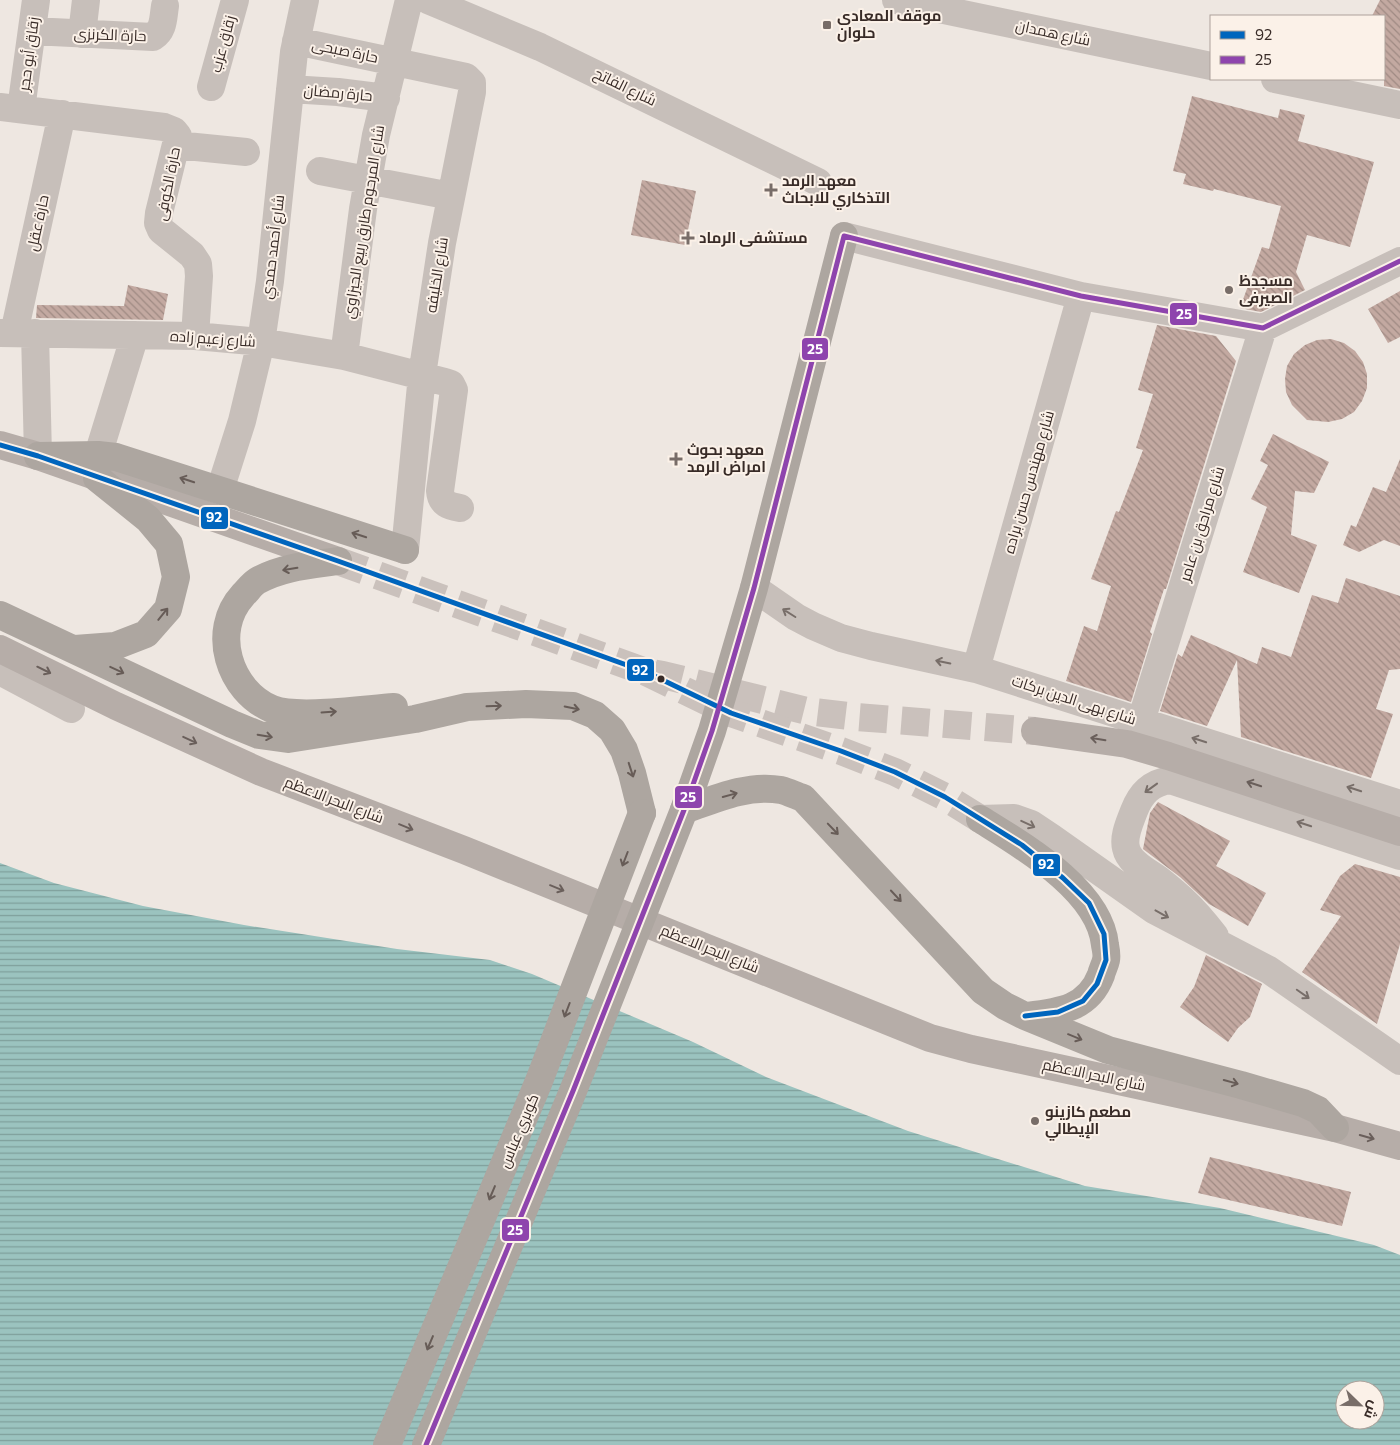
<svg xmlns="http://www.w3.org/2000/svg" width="1400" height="1445" font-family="Commissioner,Cairo,sans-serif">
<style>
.water{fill:url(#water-rules);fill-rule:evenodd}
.building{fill:url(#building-back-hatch)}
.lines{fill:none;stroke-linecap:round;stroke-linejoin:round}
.major-tunnel{stroke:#cac1bc;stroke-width:28;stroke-dasharray:28 14;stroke-linecap:butt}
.highway-tunnel{stroke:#cac1bc;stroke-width:28;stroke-dasharray:28 14;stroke-linecap:butt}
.minor{stroke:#c7bfba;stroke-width:28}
.major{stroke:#b6ada8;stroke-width:28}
.highway{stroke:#ada6a0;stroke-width:28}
.highway-bridge{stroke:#ada6a0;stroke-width:28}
.bus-1-casing{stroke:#fbf1e8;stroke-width:9}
.bus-2-casing{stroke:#fbf1e8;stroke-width:9}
.bus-1{stroke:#0065bd;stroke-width:5}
.bus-2{stroke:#8e44ad;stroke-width:5}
.oneway{stroke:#675c57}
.oneway2{stroke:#786e69}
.oneway3{stroke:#6a5f5b}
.poi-dot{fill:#786d68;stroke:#fbf1e8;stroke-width:2}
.bus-dot{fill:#382b27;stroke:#fbf1e8;stroke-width:2}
.labels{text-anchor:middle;stroke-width:4;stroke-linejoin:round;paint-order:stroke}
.poi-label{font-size:15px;font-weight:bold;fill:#382b27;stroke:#fbf1e8;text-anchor:start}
.street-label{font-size:15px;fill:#382b27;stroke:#fbf1e8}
.line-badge{stroke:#fbf1e8;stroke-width:2}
.badge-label{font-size:14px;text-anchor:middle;font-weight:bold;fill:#fff}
</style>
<defs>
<pattern id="water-rules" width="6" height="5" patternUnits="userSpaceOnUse" patternTransform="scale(1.25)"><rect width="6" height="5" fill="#9bc3bf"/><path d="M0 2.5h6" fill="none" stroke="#7f9f9b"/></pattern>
<pattern id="building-back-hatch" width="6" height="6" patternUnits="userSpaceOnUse" patternTransform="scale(1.25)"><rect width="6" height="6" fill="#c3a9a1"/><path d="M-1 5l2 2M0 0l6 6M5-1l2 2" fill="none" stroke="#9f8a83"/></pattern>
</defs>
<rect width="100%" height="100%" fill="#eee7e1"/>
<!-- water -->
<path class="water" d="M0 863 54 883 143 906 244 925 397 949 490 960 532 974 693 1042 766 1077 908 1131 1085 1186 1220 1208 1374 1245 1400 1255V1445H0ZM1345 1390H1375V1420H1345Z"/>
<!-- building -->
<path class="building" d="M1380 0H1400V89L1384 86V16H1372Z
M1192 96 1278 118 1280 109 1305 115 1298 141 1374 162 1350 247 1307 235 1296 272 1305 290 1261 312 1240 308 1262 247 1269 249 1281 206 1214 189 1213 191 1183 184 1186 174 1173 171Z
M642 180 696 191 685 245 631 235Z
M128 285 168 294 163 320 36 318 37 305 124 306Z
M1400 291V337L1388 343 1368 309Z
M1157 325 1216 336 1236 361 1166 589H1164L1150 632 1152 634 1131 702 1066 681 1084 626 1097 631 1111 586 1091 579 1116 511 1119 512 1143 450 1136 448 1153 394 1138 390Z
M1331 339 1344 343 1355 351 1363 362 1367 374V388L1362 401 1354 412 1342 419 1328 422 1307 420 1292 405 1286 392 1285 379 1287 366 1294 354 1305 345 1317 340Z
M1273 434 1329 462 1314 493 1295 491 1291 535 1317 545 1299 593 1243 572 1267 507 1251 499 1268 465 1260 461Z
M1400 459V546L1384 540 1359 552 1343 545 1351 525 1356 527 1373 487 1386 492Z
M1346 578 1400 596V669L1389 670 1376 709 1393 714 1371 778 1241 737 1237 660 1207 726 1160 711 1178 654 1182 657 1191 635 1257 664 1262 647 1291 657 1312 595 1338 603Z
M1158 802 1230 841 1216 866 1266 893 1248 926 1209 904 1180 877 1143 849 1150 813Z
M1355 864 1400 877V944L1377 1024 1302 972 1341 916 1320 910 1340 876Z
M1206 955 1262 984 1250 1017 1238 1028 1228 1042 1180 1007 1194 987Z
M1210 1157 1351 1192 1342 1226 1198 1193Z"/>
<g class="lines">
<!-- major-tunnel -->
<path class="major-tunnel" d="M338 561 646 672 663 675 807 711 857 717 1035 731"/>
<!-- highway-tunnel -->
<path class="highway-tunnel" d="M646 672 731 713 841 751 895 772 945 797 980 819"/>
<!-- minor -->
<path class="minor" d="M428 0 540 47 818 182
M896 0 1211 66
M32 31 153 37C164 30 163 18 165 6
M82 34 86 0
M296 41 466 77 472 83V92L442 243 422 375 405 550
M1275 79 1400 105
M211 87 235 0
M290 89 338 92 386 98
M0 107 164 127 174 131 178 136 159 213 158 223 161 230 192 255 198 264 199 276 195 336
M21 109 36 0
M176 145 246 152
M320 171 451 196
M844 236 1081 296 1263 328 1400 261
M0 333 195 336 261 342 344 356 445 382 451 384 454 390 440 491C441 504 449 506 460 508
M14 333 62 114
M35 333 38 456
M344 356 363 209 376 135 409 0
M98 455 135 335
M220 490 242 421 261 342 270 281 294 52 305 0
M754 588 796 617 813 626 841 638 871 646 976 669 1400 804
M976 669 1081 296
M0 671 71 709
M1141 721 1263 328
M980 819 1014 818 1031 824 1052 838 1154 910 1269 970 1400 1061
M1215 936C1205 923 1194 910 1182 899 1174 892 1166 885 1158 879 1147 871 1129 863 1126 848 1123 836 1130 822 1134 811 1141 793 1151 783 1170 780L1400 856"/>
<!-- major -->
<path class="major" d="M0 445 38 456 338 561
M0 649 116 706 261 772 464 850 930 1038 971 1049 1335 1128 1400 1146
M1035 731 1127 744 1168 756 1400 832"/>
<!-- highway -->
<path class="highway" d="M38 456 98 455 116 457 405 550
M338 561C310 565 281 567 257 581 252 584 248 590 243 595 210 631 229 691 272 709 297 719 364 709 394 707
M0 615 232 724 259 735 288 739 415 719 467 707 526 704 573 706 595 715 612 730 624 750 632 773 642 813
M75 649 115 646 146 634 168 609 176 577 169 544 148 519 97 478
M684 810C715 799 748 784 781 790 789 792 796 796 803 798L983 991 1005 1006 1025 1016 1108 1050 1241 1085 1303 1103 1318 1110 1335 1128
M684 810 712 731 754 588 844 236
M980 819C1023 846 1100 890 1105 945 1106 950 1107 956 1106 960 1105 965 1102 970 1101 975 1088 1009 1059 1012 1026 1016"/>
<!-- highway-bridge -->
<path class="highway-bridge" d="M387 1445 539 1081 642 813
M426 1445 573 1091 684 810"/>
<defs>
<path id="bus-1" d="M0 445 38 456 338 561 646 672 731 713 841 751 895 772 945 797 1022 845 1063 878 1089 903 1104 934 1106 960 1097 984 1083 1001 1058 1012 1025 1016"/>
<path id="bus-2" d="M426 1445 573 1091 684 810 712 731 754 588 844 236 1081 296 1263 328 1400 261"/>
</defs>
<!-- bus-1 casing -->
<use href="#bus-1" class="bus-1-casing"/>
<!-- bus-2 casing -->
<use href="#bus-2" class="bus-2-casing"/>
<!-- bus-1 -->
<use href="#bus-1" class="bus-1"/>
<!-- bus-2 -->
<use href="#bus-2" class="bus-2"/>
</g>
<!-- one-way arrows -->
<defs><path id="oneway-shaft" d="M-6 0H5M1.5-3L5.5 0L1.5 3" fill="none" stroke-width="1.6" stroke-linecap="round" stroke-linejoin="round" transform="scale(1.25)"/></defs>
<g class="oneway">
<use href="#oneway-shaft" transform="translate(187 480) rotate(-162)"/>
<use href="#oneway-shaft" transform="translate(359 535) rotate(-162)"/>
<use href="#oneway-shaft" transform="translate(290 569) rotate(171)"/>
<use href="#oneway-shaft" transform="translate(163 614) rotate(-51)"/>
<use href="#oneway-shaft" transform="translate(117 670) rotate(25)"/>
<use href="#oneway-shaft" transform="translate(494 706) rotate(-2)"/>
<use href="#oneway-shaft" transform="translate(572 708) rotate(12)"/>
<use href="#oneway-shaft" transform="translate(329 712) rotate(-4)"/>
<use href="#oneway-shaft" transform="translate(265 736) rotate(10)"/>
<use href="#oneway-shaft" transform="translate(631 770) rotate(72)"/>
<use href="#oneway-shaft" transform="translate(730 795) rotate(-15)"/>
<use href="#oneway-shaft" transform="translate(833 829) rotate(46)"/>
<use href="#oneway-shaft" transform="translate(625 859) rotate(111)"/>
<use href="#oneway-shaft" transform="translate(896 896) rotate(47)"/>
<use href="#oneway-shaft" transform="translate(567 1010) rotate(111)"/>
<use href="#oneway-shaft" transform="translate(1075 1037) rotate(22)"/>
<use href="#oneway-shaft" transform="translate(1231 1082) rotate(15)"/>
<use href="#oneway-shaft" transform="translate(492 1193) rotate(113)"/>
<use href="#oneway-shaft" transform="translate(430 1343) rotate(113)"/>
</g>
<g class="oneway2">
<use href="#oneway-shaft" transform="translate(789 613) rotate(-148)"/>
<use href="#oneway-shaft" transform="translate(943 662) rotate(-168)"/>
<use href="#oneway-shaft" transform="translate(1199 740) rotate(-162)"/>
<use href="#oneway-shaft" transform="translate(1151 788) rotate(144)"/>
<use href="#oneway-shaft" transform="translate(1354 789) rotate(-162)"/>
<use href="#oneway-shaft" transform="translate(1028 824) rotate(25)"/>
<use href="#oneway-shaft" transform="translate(1304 824) rotate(-162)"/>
<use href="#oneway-shaft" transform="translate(1162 914) rotate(29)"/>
<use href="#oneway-shaft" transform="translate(1303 994) rotate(35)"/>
</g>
<g class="oneway3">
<use href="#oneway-shaft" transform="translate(44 670) rotate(26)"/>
<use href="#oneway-shaft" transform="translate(1098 739) rotate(-171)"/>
<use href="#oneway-shaft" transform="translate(190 740) rotate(25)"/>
<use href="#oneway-shaft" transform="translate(1254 784) rotate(-162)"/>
<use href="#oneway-shaft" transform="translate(406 827) rotate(22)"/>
<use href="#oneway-shaft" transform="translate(557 888) rotate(22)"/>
<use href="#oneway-shaft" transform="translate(1367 1137) rotate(16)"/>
</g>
<!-- markers -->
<g class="poi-dot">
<rect x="822" y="20" width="10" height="10" rx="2.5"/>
<path d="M768.5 182.5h5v5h5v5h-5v5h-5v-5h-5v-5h5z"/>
<path d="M685.5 230.5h5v5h5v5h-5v5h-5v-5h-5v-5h5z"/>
<circle cx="1229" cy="290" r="5"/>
<path d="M673.5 451.5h5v5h5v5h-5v5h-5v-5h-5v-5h5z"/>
<circle cx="1035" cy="1121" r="5"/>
</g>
<circle class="bus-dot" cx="661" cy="679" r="4.5"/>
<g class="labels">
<!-- poi labels -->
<g class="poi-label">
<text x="837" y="21">موقف المعادى<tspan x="837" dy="17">حلوان</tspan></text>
<text x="782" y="186">معهد الرمد<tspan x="782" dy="17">التذكاري للابحاث</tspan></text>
<text x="699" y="243">مستشفى الرماد</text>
<text x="1239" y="286">مسجدظ<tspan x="1239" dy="17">الصيرفى</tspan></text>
<text x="687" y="455">معهد بحوث<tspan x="687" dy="17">امراض الرمد</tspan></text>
<text x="1045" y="1117">مطعم كازينو<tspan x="1045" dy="17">الإيطالي</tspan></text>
</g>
<!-- street labels -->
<g class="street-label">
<text transform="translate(1053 33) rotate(12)" y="5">شارع همدان</text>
<text transform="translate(110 35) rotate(2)" y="5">حارة الكرنزى</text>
<text transform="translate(223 44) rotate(-75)" y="5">زقاق عزب</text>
<text transform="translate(345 51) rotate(12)" y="5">حارة صبحى</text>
<text transform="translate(29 54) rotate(-82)" y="5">زقاق أبو حجر</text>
<text transform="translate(625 87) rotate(26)" y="5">شارع الفاتح</text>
<text transform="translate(338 93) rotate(5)" y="5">حارة رمضان</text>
<text transform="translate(168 184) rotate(-79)" y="5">حارة الكوفى</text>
<text transform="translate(364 222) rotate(-81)" y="5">شارع المرحوم طارق ربيع الجيزاوي</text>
<text transform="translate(38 223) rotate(-78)" y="5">حارة عقل</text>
<text transform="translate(273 247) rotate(-83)" y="5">شارع أحمد حمدي</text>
<text transform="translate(437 275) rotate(-81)" y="5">شارع الخليفه</text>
<text transform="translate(213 339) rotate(4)" y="5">شارع زعيم زاده</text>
<text transform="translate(1029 482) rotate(-74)" y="5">شارع مهندس حسن براده</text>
<text transform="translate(1202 524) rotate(-73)" y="5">شارع مراحق بن عامر</text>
<text transform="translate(1074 700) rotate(18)" y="5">شارع بهى الدين بركات</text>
<text transform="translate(334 800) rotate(21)" y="5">شارع البحر الاعظم</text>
<text transform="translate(710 949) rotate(22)" y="5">شارع البحر الاعظم</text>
<text transform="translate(1094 1075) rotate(12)" y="5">شارع البحر الاعظم</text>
<text transform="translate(519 1131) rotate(-67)" y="5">كوبري عباس</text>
</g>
</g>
<g class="line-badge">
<rect x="1169" y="302" width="29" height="24" rx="5" fill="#8e44ad"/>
<rect x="801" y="337" width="28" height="24" rx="5" fill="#8e44ad"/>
<rect x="200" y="506" width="29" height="24" rx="5" fill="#0065bd"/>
<rect x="626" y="658" width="29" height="24" rx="5" fill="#0065bd"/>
<rect x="674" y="785" width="29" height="24" rx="5" fill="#8e44ad"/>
<rect x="1032" y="853" width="29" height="24" rx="5" fill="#0065bd"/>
<rect x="501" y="1218" width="29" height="24" rx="5" fill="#8e44ad"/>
</g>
<g class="badge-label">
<text x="1184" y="319">25</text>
<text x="815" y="354">25</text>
<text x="214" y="522">92</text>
<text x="640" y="675">92</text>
<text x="688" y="802">25</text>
<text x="1046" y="869">92</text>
<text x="515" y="1235">25</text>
</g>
<!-- legend -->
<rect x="1210" y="15" width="175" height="65" fill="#fbf1e8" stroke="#ada29b"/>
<rect x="1220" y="31" width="25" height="8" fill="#0065bd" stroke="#ada29b"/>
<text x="1255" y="40" font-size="15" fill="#382b27">92</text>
<rect x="1220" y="56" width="25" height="8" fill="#8e44ad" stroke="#ada29b"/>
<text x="1255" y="65" font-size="15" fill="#382b27">25</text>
<!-- north arrow -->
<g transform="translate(1360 1405) rotate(113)"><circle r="24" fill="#fbf1e8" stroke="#ada29b"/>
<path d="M0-4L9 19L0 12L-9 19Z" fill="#786d68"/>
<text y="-8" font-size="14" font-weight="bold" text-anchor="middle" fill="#382b27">ش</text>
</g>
</svg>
